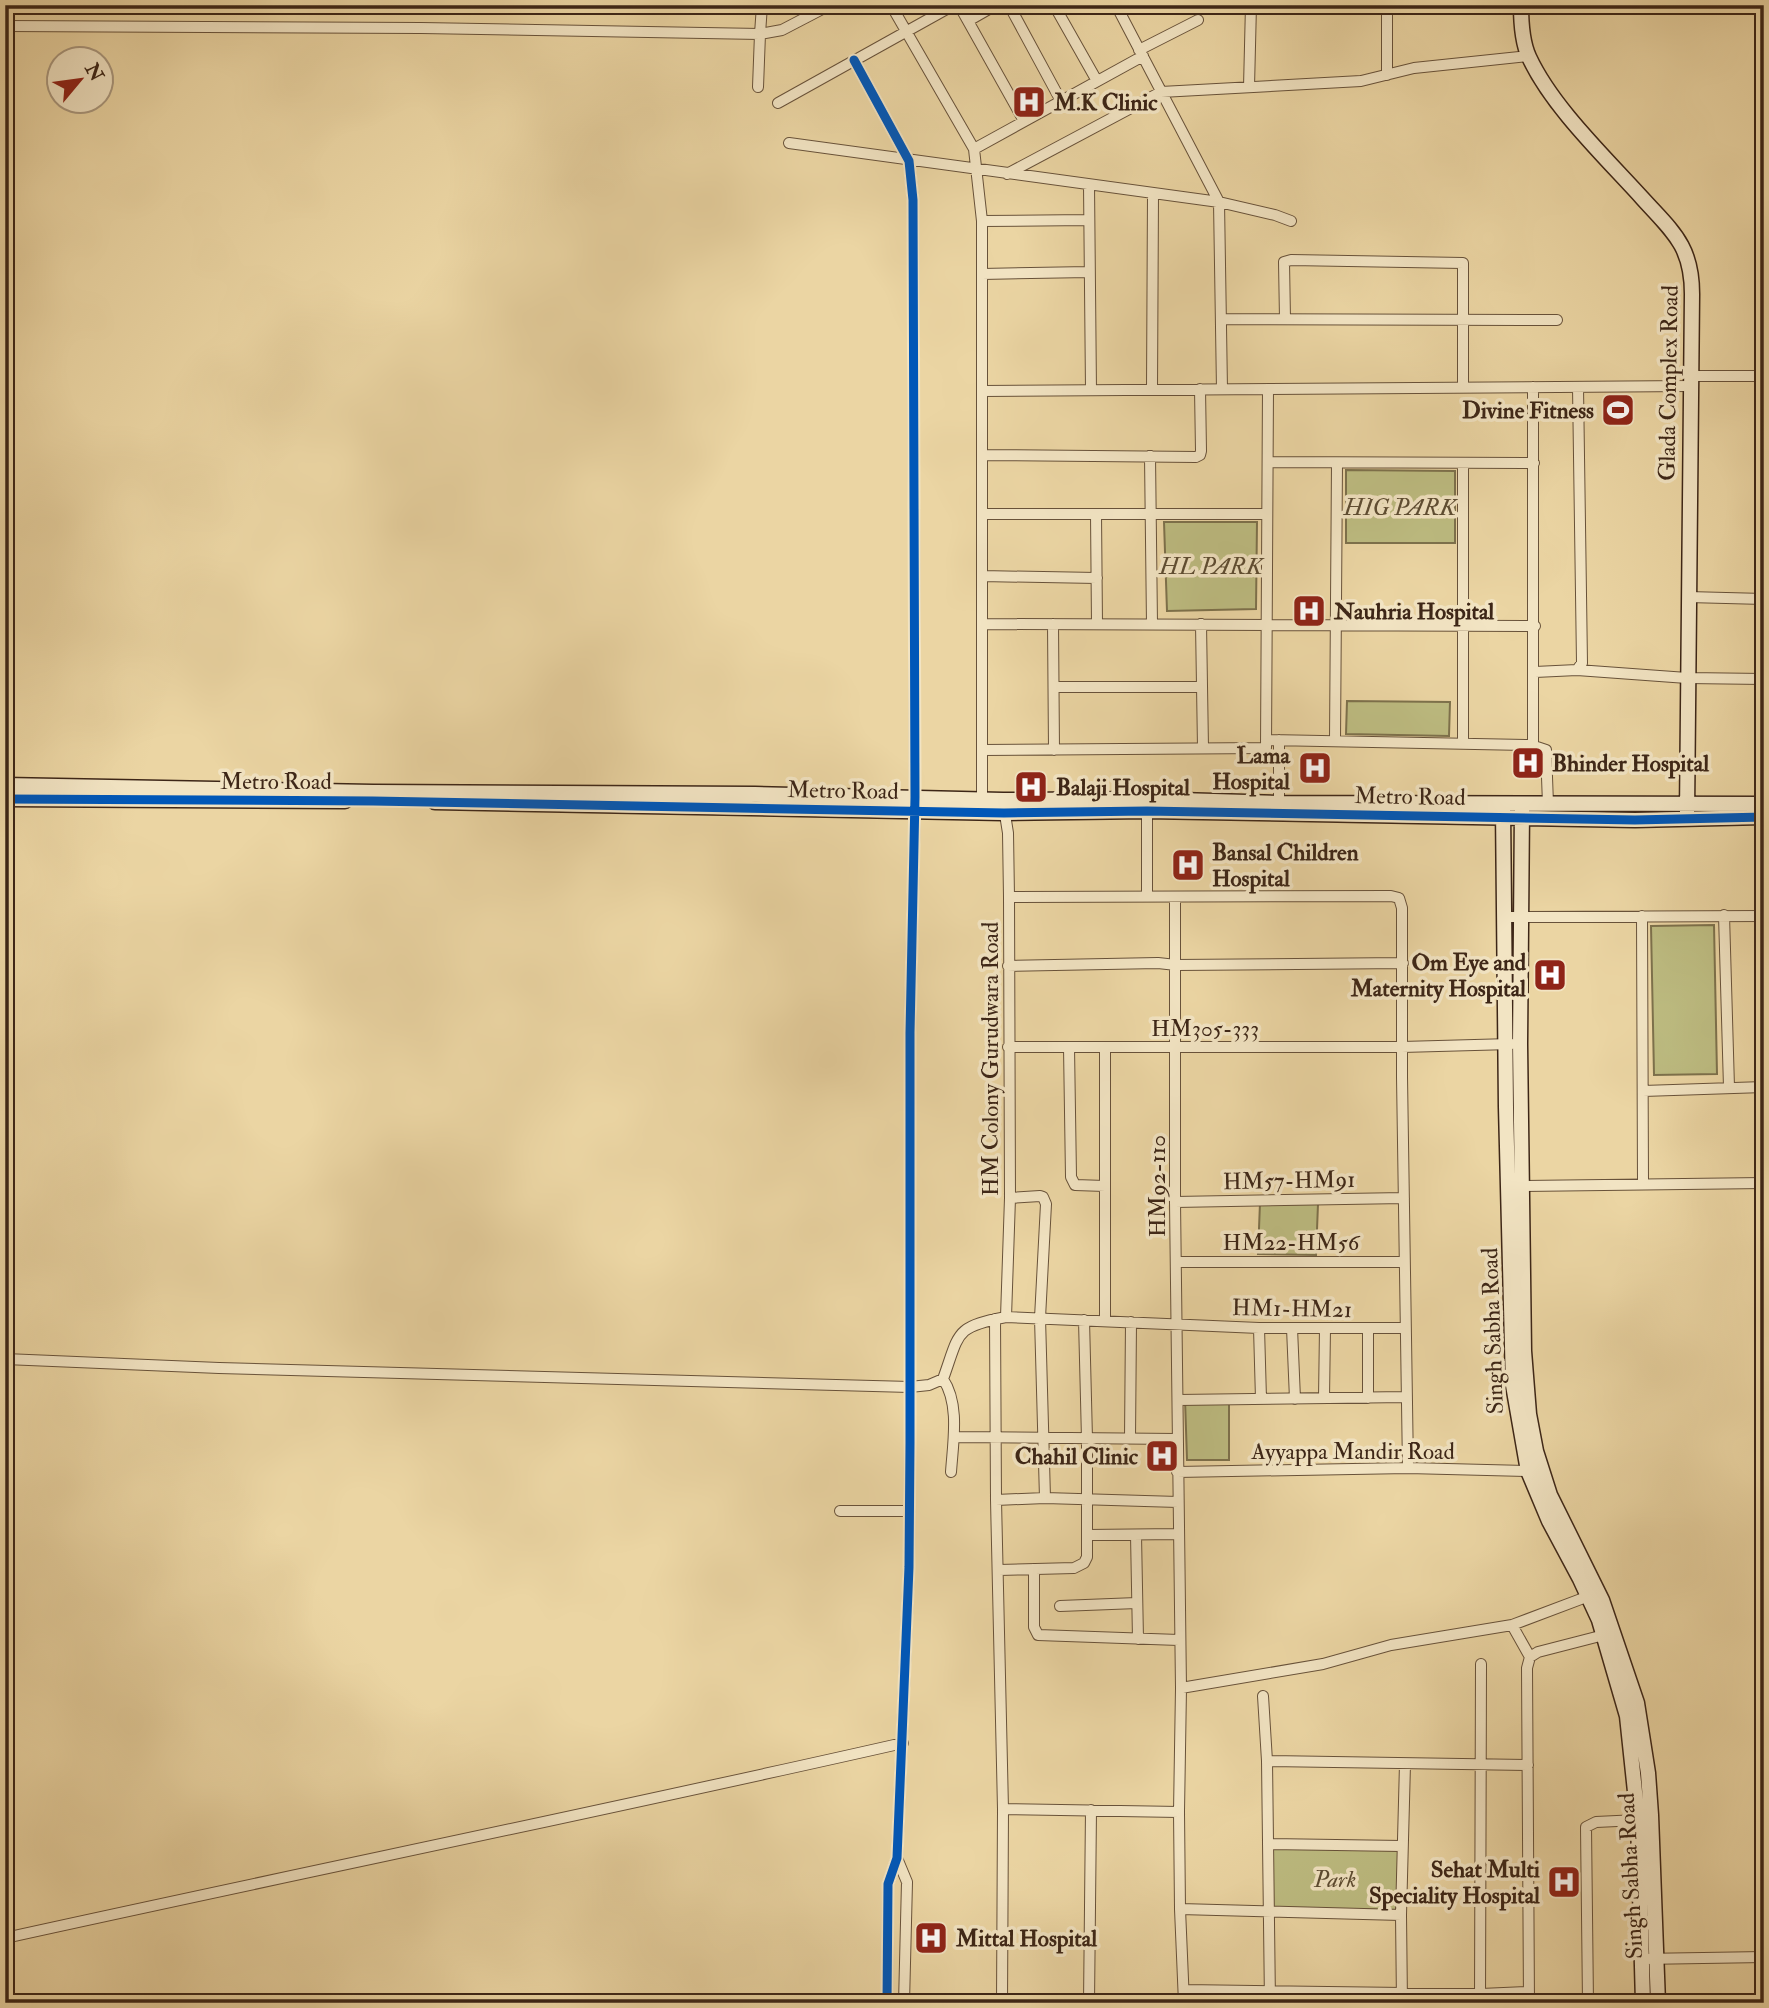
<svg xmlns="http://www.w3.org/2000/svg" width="1769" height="2008" font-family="'IM FELL Double Pica',serif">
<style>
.green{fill:#bdbc81;stroke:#7d714c;stroke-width:2}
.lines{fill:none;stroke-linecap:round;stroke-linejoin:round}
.street-casing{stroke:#68523a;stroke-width:12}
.secondary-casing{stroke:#3d2617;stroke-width:17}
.street{stroke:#f2e4c3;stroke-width:10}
.secondary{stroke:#f2e4c3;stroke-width:14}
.cycleway-casing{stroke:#f2e4c3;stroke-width:13}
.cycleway{stroke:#0057b8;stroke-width:9}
.labels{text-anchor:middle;stroke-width:7;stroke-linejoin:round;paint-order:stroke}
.poi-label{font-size:23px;font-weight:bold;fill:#3d2617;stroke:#f2e4c3;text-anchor:start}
.street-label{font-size:23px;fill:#3d2617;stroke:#f2e4c3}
.park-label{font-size:23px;font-style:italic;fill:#5d4c32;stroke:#f2e4c3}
</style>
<rect width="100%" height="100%" fill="#ebd5a3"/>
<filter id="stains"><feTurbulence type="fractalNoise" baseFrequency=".00286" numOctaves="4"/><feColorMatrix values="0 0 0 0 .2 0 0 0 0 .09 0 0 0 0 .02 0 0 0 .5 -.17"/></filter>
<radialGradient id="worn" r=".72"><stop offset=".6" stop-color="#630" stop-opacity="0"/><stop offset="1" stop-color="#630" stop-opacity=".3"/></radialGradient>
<!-- green -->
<path class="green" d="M1346 470 1455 471V543H1346Z
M1164 522H1257L1256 609 1167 611Z
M1347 701 1450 702 1449 736 1346 734Z
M1714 925 1717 1074 1654 1075 1651 926Z
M1260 1203 1318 1204 1316 1255 1258 1254Z
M1185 1399H1229V1460H1187Z
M1271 1848 1399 1849 1396 1910 1271 1908Z"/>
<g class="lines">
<defs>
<path id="street" d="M891 5 974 149 982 221V800
M959 5 1024 121
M1009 5 1061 101
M1054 5 1097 81
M1116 5 1219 202 1222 389
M1387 5V75
M968 21 996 5
M5 26 421 28 760 34 762 5
M1139 50 1198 20
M854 60 909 161 913 200 915 797 910 1033V1443L909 1567 897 1858 888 1884 887 2003
M758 87 760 34 782 30 830 5
M1249 87 1251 5
M778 103 954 5
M789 143 1219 202 1275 215 1291 221
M974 149 1143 56
M1007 174 1161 92 1361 81 1414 68 1529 56
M1089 185 1091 390
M982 221 1089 220
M982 274 1089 272
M1221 319 1557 320
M1285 319 1284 262 1291 260 1463 263V388
M1690 376H1764
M1152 390 1153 194
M982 391 1690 386
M982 455 1196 457 1200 455 1201 451 1200 389
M1150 456 1152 624
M1268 462 1534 463
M982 514H1267
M1096 514 1097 624
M982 576 1097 578
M1688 597 1764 599
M982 624 1535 626
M1053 624 1054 750
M1201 624 1203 748
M1577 670 1687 678 1764 679
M1535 672 1577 670 1582 663 1578 387
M1054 687H1202
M1266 740 1528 745 1533 742V387
M1279 740V803
M1335 741 1337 463
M1463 743V463
M1531 745 1546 750 1548 804
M982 750 1266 748 1268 389
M1004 808 1008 833 1009 897 1010 1198 1006 1317
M1009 897 1391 896 1399 898 1402 908V1077L1408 1468
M1147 897V807
M1175 898V1202L1181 1688 1179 1812 1180 1909 1184 2003
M1724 915 1729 1087
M1642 916 1643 1183
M1504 917 1764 916
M1008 966 1158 963 1176 965 1403 963
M1008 1047H1402L1511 1044
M1069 1047 1071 1177 1075 1185 1105 1186
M1105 1047V1321
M1643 1091 1764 1087
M1516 1186 1764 1183
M1010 1198 1040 1196 1043 1197 1046 1204 1040 1318 1045 1498
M1175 1202 1404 1198
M1177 1262H1404
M995 1319 996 1500 1003 1809 1002 2003
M1259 1328 1261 1399
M1292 1328 1295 1399
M5 1359 219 1368 910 1387 929 1385 943 1379C960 1332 954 1327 1006 1317L1259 1328H1405
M943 1379C960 1404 953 1442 951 1472
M1324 1398 1325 1328
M1368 1398V1328
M1178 1400 1406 1397
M954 1437 1177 1439
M1130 1438 1131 1322
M1177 1472 1408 1468 1528 1471
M996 1500 1045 1498 1178 1502
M840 1511H910
M1087 1535 1178 1534
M1136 1535 1138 1639
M1034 1569V1627L1038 1635 1179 1640
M999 1570 1074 1568 1084 1563 1087 1557V1439L1084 1320
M1060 1606 1137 1603
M1512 1625 1589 1596
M1530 1657 1538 1652 1604 1635
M1181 1688 1323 1664 1391 1645 1512 1625 1530 1657 1527 1668 1529 2003
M1263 1696 1267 1761 1270 2003
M1267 1761 1528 1765
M1003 1809 1179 1812
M1268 1844 1402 1846
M897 1858 907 1882 904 2003
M1180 1909 1401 1915
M5 1938C304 1872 604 1811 903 1743
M1642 1959 1764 1957
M1184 1990 1481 1994 1529 1992
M1089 2003 1091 1810
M1402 2003 1401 1915 1405 1764
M1480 2003 1481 1664
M1588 2003 1586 1827 1596 1822 1638 1820"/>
<path id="secondary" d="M1521 5C1521 22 1522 42 1529 57 1552 107 1606 158 1643 199 1673 232 1692 246 1692 294L1687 814
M5 785 373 792 755 794 1003 800 1147 799 1279 803 1764 804
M5 799 345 801
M435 802 1004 813 1147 811 1635 820 1764 817
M1503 809 1506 1107 1513 1385 1528 1471 1549 1521 1580 1579 1599 1620 1627 1716 1638 1820 1643 2003
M1522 809 1520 1044 1524 1351 1529 1414 1536 1451 1550 1495 1602 1600 1637 1703 1648 1773 1651 1815 1658 2003"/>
</defs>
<!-- street casing -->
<use href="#street" class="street-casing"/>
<!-- secondary casing -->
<use href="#secondary" class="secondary-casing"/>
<!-- street -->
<use href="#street" class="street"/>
<!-- secondary -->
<use href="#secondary" class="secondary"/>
<defs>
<path id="cycleway" d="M854 60 909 161 913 200 915 797 910 1033V1443L909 1567 897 1858 888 1884 887 2003
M5 799 373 801 1004 813 1147 811 1635 820 1764 817"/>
</defs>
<!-- cycleway casing -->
<use href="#cycleway" class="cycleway-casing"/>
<!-- cycleway -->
<use href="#cycleway" class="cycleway"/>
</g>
<!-- icons -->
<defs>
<symbol id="hospital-square" viewBox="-11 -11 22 22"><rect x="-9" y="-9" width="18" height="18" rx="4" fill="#8f2418" stroke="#f2e4c3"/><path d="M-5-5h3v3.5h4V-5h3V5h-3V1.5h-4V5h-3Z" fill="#fff"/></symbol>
<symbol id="stadium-square" viewBox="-11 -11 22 22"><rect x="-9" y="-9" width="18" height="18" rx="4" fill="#8f2418" stroke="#f2e4c3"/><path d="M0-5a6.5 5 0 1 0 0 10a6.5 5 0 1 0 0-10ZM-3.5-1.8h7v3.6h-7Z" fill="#fff"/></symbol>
</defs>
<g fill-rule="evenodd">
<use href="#hospital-square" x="1010" y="83" width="38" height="38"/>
<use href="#stadium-square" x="1599" y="391" width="38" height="38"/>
<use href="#hospital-square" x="1290" y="592" width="38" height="38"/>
<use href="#hospital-square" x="1509" y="744" width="38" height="38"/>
<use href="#hospital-square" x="1296" y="749" width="38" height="38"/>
<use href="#hospital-square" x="1012" y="768" width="38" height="38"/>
<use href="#hospital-square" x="1169" y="846" width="38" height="38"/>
<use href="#hospital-square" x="1531" y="956" width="38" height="38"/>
<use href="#hospital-square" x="1143" y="1437" width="38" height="38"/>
<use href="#hospital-square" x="1545" y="1863" width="38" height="38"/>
<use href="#hospital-square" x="912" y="1919" width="38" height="38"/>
</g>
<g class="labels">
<!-- poi labels -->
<g class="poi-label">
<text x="1054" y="110">M.K Clinic</text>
<text x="1594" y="418" text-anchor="end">Divine Fitness</text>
<text x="1334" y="619">Nauhria Hospital</text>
<text x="1290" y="763" text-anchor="end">Lama<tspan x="1290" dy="26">Hospital</tspan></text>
<text x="1552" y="771">Bhinder Hospital</text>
<text x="1056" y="795">Balaji Hospital</text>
<text x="1212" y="860">Bansal Children<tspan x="1212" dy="26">Hospital</tspan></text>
<text x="1526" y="970" text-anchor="end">Om Eye and<tspan x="1526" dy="26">Maternity Hospital</tspan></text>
<text x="1138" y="1464" text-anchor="end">Chahil Clinic</text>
<text x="1540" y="1877" text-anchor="end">Sehat Multi<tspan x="1540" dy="26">Speciality Hospital</tspan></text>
<text x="956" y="1946">Mittal Hospital</text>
</g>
<!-- street labels -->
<g class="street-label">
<text transform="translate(1668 383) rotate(-89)" y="8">Glada Complex Road</text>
<text x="276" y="789">Metro Road</text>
<text transform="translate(843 790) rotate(1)" y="8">Metro Road</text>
<text transform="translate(1410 796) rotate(1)" y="8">Metro Road</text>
<text x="1205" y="1036">HM305-333</text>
<text transform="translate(990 1059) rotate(-90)" y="8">HM Colony Gurudwara Road</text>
<text transform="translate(1289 1180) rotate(-1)" y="8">HM57-HM91</text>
<text transform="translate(1157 1186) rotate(-90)" y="8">HM92-110</text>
<text x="1291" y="1250">HM22-HM56</text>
<text transform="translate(1292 1308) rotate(1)" y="8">HM1-HM21</text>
<text transform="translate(1492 1331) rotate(-92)" y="8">Singh Sabha Road</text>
<text x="1353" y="1459">Ayyappa Mandir Road</text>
<text transform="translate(1630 1876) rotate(-93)" y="8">Singh Sabha Road</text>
</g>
<!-- park labels -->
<g class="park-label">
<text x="1400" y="515">HIG PARK</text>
<text x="1211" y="574">HL PARK</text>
<text x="1335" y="1887">Park</text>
</g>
</g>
<!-- margin -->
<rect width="1769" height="2008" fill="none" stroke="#ebd5a3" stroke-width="28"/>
<rect x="7" y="7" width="1755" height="1994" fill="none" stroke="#3d2617" stroke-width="3.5"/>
<rect x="14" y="14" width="1741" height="1980" fill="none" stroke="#3d2617" stroke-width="2"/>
<!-- north arrow -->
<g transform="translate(80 80) rotate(61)"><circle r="33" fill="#f2e4c3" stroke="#aa987e" stroke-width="2"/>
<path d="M0-5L12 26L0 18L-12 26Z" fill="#8f2418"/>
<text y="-10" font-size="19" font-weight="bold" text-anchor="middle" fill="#3d2617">N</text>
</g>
<rect width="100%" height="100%" filter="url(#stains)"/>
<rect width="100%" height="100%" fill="url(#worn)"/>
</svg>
